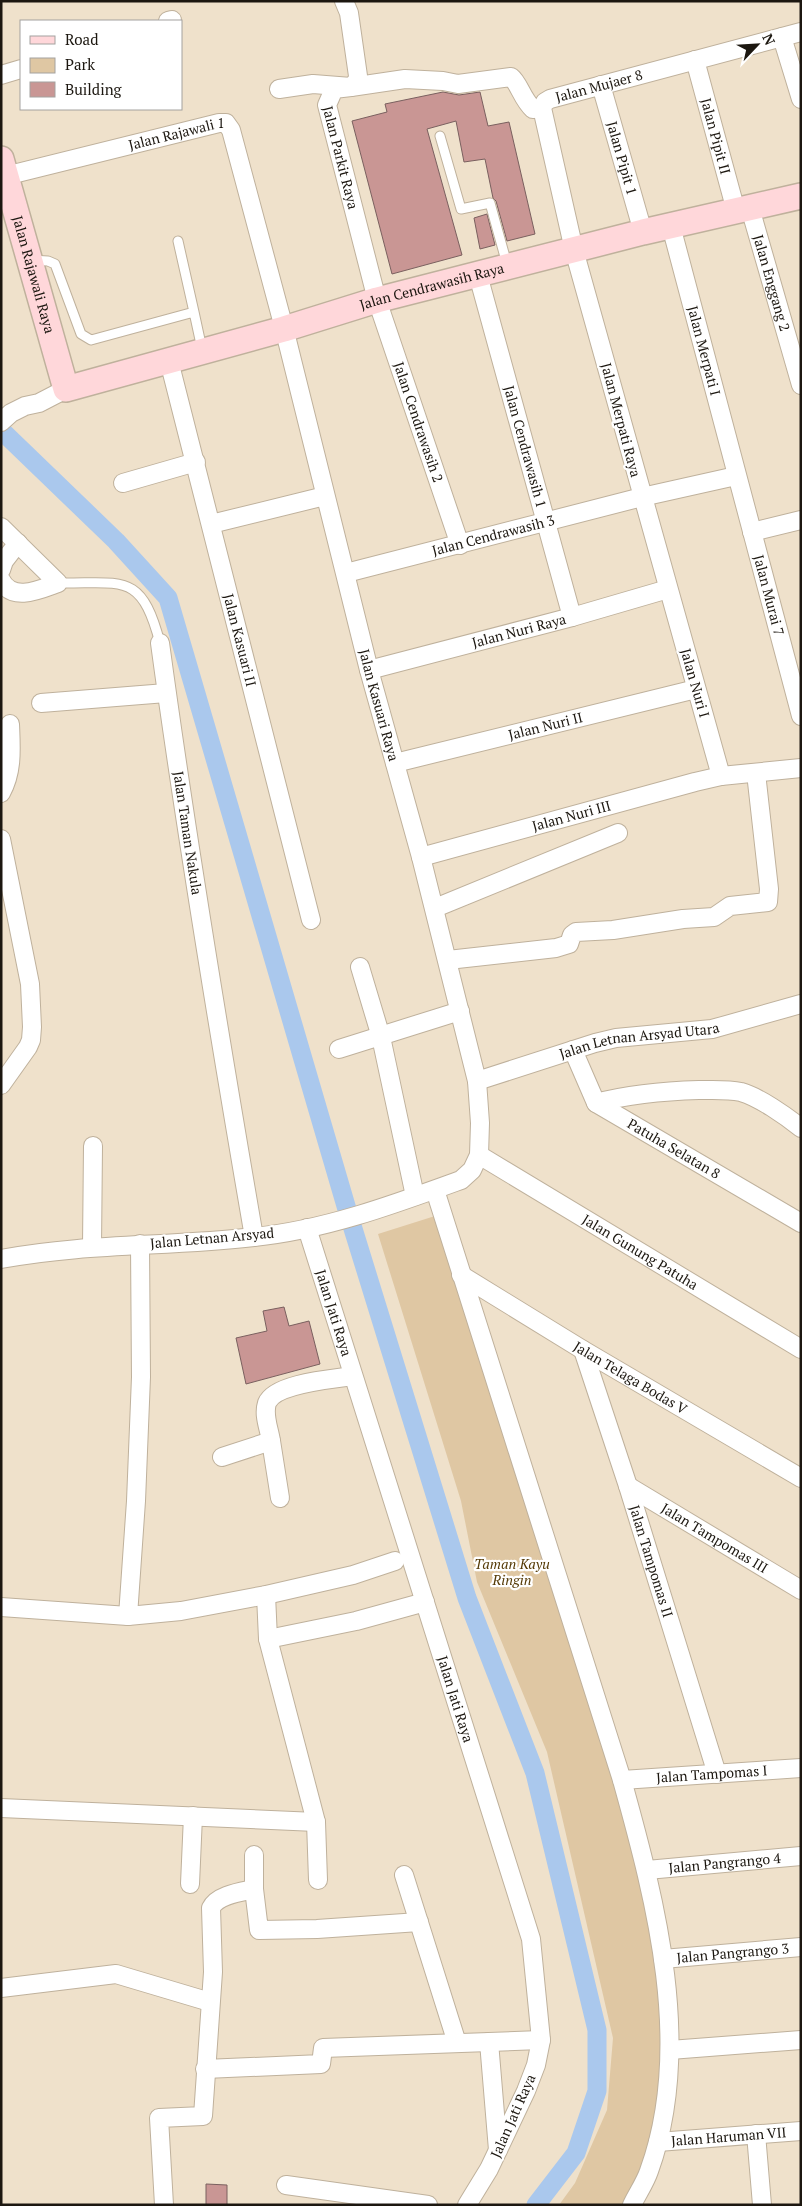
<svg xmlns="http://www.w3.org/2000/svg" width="802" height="2206" font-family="'PT Serif',serif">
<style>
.green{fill:#dfc7a3}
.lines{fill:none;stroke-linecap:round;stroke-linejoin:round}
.canal{stroke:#aac8ed;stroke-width:19}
.building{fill:#c99694;stroke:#7a605f}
.lane-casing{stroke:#bfb19c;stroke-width:11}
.street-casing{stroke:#bfb19c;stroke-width:20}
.secondary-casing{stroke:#bfb19c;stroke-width:28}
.lane{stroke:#fff;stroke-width:9}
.street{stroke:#fff;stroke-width:18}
.secondary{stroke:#ffd7da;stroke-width:25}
.labels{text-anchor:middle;stroke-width:4.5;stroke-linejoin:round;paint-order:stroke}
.street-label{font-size:14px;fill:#1c1710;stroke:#fff}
.park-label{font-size:14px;font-style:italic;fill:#553a06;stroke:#fff}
</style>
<rect width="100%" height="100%" fill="#efe1cb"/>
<!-- green -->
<path class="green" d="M435 1216 646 1882 668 2052 654 2143 626 2205H559L575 2183 607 2110 613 2038 547 1752 477 1582 461 1501 378 1234Z"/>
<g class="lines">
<!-- canal -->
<path class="canal" d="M1 430 116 541 168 598 346 1206 467 1598 535 1773 597 2030V2091L576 2153 536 2205"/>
</g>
<!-- building -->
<path class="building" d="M443 92 459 95 480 92 488 126 509 122 535 234 507 241 496 201 493 198 485 159 464 162 456 121 427 129 462 255 392 274 352 121 387 112 385 104Z
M487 214 495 245 480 249 474 218Z
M284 1307 289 1326 309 1321 320 1364 246 1384 236 1338 267 1331 263 1311Z
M206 2184 227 2185V2205H206Z"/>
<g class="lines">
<defs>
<path id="lane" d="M440 136 461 209 490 203 507 264
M178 241 194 312
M31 260 48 261 55 264 81 334 91 340 194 312 202 349
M58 583C123 584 141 571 160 643"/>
<g id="street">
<path id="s1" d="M344 1 349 13 358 76 357 81 351 87 334 89 327 105 377 300 460 545"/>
<path d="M168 21 172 20"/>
<path d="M782 37 801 99"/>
<path id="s2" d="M695 60 736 211"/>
<path d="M1 75 21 69"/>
<path id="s3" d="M601 85 643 232"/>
<path d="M279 89 313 84 351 87 405 79 443 81 458 84 511 77C519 83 522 99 533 109L542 108"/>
<path id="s4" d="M1 177 219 123H226L231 130 284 328 369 670 421 857 477 1081 480 1123 479 1155 472 1170 461 1180C395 1204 325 1230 254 1237 169 1247 86 1243 1 1259"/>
<path id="s5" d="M750 208 801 385"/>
<path id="s6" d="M671 226 801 716"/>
<path id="s7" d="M478 275 572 617"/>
<path id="s8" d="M169 361 311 920"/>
<path d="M1 422 11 413 25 406 39 403 66 389"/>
<path d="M123 483 196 462"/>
<path d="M211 524 325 496"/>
<path d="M1 527 58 583C41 589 12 603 1 580"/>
<path d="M752 532 801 520"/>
<path d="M1 570 4 561 18 543"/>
<path id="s9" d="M346 573 642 497 736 476"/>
<path id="s10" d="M160 643C187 842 220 1040 254 1237"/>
<path id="s11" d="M369 670 572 617 668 589"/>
<path d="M41 703 166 693"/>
<path id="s12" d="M395 763 696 689"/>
<path id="s13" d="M721 776 574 250 542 108 545 102 550 99 801 32"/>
<path d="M1 793C13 771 11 749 10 724"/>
<path d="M1 839 30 984 32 1027 31 1040 28 1047 1 1085"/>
<path id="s14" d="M421 857 695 782 721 776 801 768"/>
<path d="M435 908 618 833"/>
<path d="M448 960 556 948 569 944 572 935 576 932 613 930 683 919 714 917 730 906 768 902 769 889 756 773"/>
<path d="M360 967 381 1037 415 1196"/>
<path d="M339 1049 460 1011"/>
<path id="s15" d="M573 1050 596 1103 801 1223"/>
<path id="s16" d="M477 1081 595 1043 616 1038 712 1029 801 1004"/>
<path d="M596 1103C630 1094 663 1091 699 1090 713 1090 727 1089 741 1092 759 1097 786 1116 801 1128"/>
<path id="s17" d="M479 1155 801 1349"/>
<path d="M435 1190 622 1780C656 1902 694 2047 649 2171 645 2183 637 2194 632 2205"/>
<path id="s18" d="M307 1228 531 1939 541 2040 536 2065 526 2091 489 2169 467 2205"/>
<path d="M92 1246 93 1146"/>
<path id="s19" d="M461 1275 583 1350 801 1478"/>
<path id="s20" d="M583 1350 628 1486 717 1774"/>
<path d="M271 1441 280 1498"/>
<path d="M222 1457 271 1441C269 1428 263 1415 267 1403 275 1383 334 1379 353 1376"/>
<path id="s21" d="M628 1486 801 1590"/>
<path d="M266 1595 268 1639 316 1822 318 1880"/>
<path d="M1 1607 128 1616 181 1611 266 1595 353 1575 395 1561"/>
<path d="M128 1616 136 1501 141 1377 140 1244"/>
<path d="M268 1639 356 1621 425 1602"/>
<path id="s22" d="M622 1780 801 1768"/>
<path d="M1 1808 316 1822"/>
<path id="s23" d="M647 1870 801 1856"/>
<path d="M404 1875 457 2043"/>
<path d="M190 1884 193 1816"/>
<path d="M254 1889V1855"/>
<path id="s24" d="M663 1959 801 1947"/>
<path d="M1 1988 116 1974 210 2002"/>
<path d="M489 2042 498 2150"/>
<path d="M670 2050 801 2040"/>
<path d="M205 2069 321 2064 323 2048 541 2040"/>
<path d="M756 2134 762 2205"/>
<path id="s25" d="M658 2142 801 2131"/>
<path d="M286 2185 428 2205"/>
<path d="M164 2205 159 2118 203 2116 213 1972 211 1908C217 1895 240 1892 254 1889L259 1930 317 1929 419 1922"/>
</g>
<g id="secondary">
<path id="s26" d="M1 159 66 389 284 329 377 300 643 232 801 196"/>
</g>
</defs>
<!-- lane casing -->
<use href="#lane" class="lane-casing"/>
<!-- street casing -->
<use href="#street" class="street-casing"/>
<!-- secondary casing -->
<use href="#secondary" class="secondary-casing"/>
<!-- lane -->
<use href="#lane" class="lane"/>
<!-- street -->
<use href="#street" class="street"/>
<!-- secondary -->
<use href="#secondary" class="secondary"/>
</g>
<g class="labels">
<!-- street labels -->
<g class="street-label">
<text dy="5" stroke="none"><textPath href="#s13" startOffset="755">Jalan Mujaer 8</textPath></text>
<text dy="5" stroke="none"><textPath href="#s2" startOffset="79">Jalan Pipit II</textPath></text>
<text dy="5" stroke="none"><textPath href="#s4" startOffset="181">Jalan Rajawali 1</textPath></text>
<text dy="5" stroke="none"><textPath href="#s1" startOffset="179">Jalan Parkit Raya</textPath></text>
<text dy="5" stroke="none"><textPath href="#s3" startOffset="76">Jalan Pipit 1</textPath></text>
<text dy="5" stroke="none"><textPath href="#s26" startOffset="120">Jalan Rajawali Raya</textPath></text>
<text dy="5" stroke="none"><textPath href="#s5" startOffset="78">Jalan Enggang 2</textPath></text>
<text dy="5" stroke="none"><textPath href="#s26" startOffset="619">Jalan Cendrawasih Raya</textPath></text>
<text dy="5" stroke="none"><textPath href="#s6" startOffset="129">Jalan Merpati I</textPath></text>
<text transform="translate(621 420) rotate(75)" y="5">Jalan Merpati Raya</text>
<text dy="5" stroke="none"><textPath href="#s1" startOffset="455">Jalan Cendrawasih 2</textPath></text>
<text dy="5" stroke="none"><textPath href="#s7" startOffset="178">Jalan Cendrawasih 1</textPath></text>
<text dy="5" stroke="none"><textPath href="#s9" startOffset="152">Jalan Cendrawasih 3</textPath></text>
<text dy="5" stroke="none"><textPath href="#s6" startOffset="382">Jalan Murai 7</textPath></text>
<text dy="5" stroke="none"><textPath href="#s11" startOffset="155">Jalan Nuri Raya</textPath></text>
<text dy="5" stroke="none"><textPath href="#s8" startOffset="288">Jalan Kasuari II</textPath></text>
<text transform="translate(695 683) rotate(74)" y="5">Jalan Nuri I</text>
<text dy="5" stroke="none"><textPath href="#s4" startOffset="834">Jalan Kasuari Raya</textPath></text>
<text dy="5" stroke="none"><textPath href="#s12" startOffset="155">Jalan Nuri II</textPath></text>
<text dy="5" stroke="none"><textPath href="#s14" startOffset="156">Jalan Nuri III</textPath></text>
<text dy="5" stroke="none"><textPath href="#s10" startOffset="192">Jalan Taman Nakula</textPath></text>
<text dy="5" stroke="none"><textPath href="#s16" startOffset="168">Jalan Letnan Arsyad Utara</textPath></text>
<text dy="5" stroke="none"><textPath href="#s15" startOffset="148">Patuha Selatan 8</textPath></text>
<text transform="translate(212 1238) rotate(-5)" y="5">Jalan Letnan Arsyad</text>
<text dy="5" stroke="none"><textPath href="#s17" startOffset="188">Jalan Gunung Patuha</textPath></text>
<text dy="5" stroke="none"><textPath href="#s18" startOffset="89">Jalan Jati Raya</textPath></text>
<text dy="5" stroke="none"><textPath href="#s19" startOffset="198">Jalan Telaga Bodas V</textPath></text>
<text dy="5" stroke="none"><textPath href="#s21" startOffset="101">Jalan Tampomas III</textPath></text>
<text dy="5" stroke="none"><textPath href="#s20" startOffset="222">Jalan Tampomas II</textPath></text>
<text dy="5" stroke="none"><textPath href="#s18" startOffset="494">Jalan Jati Raya</textPath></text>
<text dy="5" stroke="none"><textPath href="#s22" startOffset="90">Jalan Tampomas I</textPath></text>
<text dy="5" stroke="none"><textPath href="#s23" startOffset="78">Jalan Pangrango 4</textPath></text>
<text dy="5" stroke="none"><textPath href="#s24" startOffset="70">Jalan Pangrango 3</textPath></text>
<text transform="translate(513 2116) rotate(-66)" y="5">Jalan Jati Raya</text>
<text dy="5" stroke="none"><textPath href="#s25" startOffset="71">Jalan Haruman VII</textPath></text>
</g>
<!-- park labels -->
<g class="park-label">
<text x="512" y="1569">Taman Kayu<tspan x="512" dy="16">Ringin</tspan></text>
</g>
</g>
<!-- border -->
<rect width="802" height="2206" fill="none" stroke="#1c1710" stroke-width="5"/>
<!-- legend -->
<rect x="20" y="20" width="162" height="90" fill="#ffffff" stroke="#a4a29f"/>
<rect x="30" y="36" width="25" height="8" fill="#ffd7da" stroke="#a4a29f"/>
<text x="65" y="45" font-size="15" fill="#1c1710">Road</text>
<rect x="30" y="58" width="25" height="15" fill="#dfc7a3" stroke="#a4a29f"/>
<text x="65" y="70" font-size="15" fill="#1c1710">Park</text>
<rect x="30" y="82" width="25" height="15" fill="#c99694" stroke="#a4a29f"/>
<text x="65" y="95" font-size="15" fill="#1c1710">Building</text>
<!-- north arrow -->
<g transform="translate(757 45) rotate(65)" stroke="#ffffff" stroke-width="4" paint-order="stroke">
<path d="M0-4L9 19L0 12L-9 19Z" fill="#1c1710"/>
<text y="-8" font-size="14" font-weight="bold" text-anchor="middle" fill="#1c1710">N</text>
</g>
</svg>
